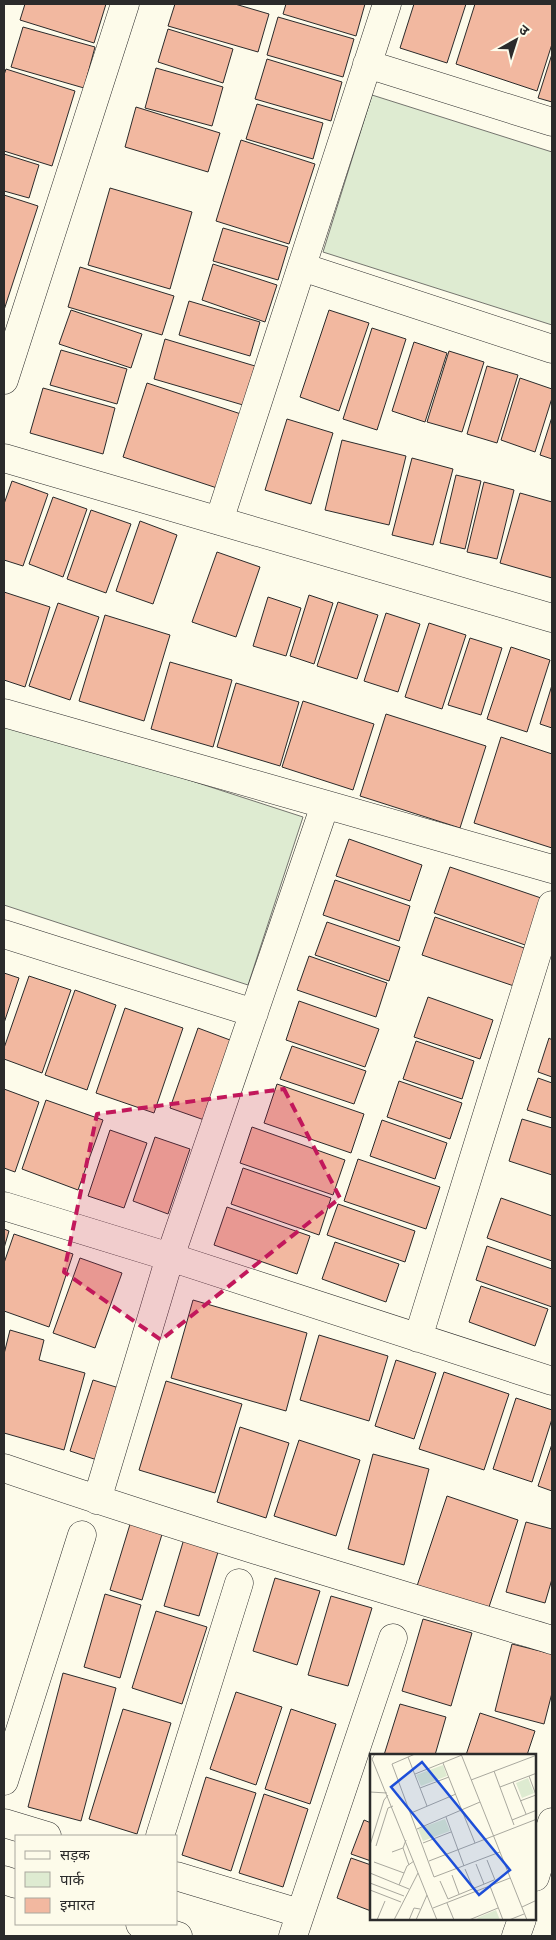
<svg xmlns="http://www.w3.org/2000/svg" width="556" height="1940" font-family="Karla,'Noto Sans Devanagari',sans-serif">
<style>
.green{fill:#deebd1;stroke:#74746e}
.building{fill:#f2b8a0;stroke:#2b2b2b}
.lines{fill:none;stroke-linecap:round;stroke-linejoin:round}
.minor-casing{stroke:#2b2b2b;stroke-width:29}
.minor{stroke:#fdfbea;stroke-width:28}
.marked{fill:#c2185b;fill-opacity:0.2;stroke:#c2185b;stroke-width:4;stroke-dasharray:10 6;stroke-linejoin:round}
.inset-road{fill:none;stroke:#a9a89e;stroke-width:1}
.view{fill:#1d4ed8;fill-opacity:0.15;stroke:#1d4ed8;stroke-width:2.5}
.inset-edge{fill:none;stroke:#2b2b2b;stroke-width:2.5}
</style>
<rect width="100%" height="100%" fill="#fdfbea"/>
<!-- green -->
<path class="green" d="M372 95 552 152V325L323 252Z
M4 720 303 817 248 985 4 905Z"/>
<!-- building -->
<path class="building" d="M25 4H106L94 43 20 20Z
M175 4H235L269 14 258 52 168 26Z
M286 4H365L356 36 283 14Z
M414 4H466L447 63 400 48Z
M475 4H552V44L537 91 456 64Z
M278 17 354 39 343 77 267 55Z
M23 27 95 47 84 88 11 67Z
M168 29 233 49 223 83 158 62Z
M552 54V102L538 98Z
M267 59 342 82 331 121 255 99Z
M156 68 223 87 212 126 145 108Z
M6 69 75 91 52 166 4 151V75Z
M257 104 323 123 313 159 246 139Z
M136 107 220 133 208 172 125 147Z
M241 140 315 164 289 244 216 221Z
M4 154 39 165 29 198 4 191Z
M110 188 192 212 170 289 88 265Z
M4 195 38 206 4 310Z
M223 228 288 247 278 280 213 261Z
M213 264 277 285 265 322 202 300Z
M80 267 174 296 162 335 68 307Z
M189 301 260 322 250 356 179 335Z
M71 310 142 334 131 368 59 344Z
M329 310 369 323 339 411 300 397Z
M372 328 406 339 377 430 343 419Z
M165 339 255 366 243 405 154 379Z
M414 342 447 353 425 422 392 411Z
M61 350 127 369 117 404 50 385Z
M449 351 484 362 462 432 427 422Z
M487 366 518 375 497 443 467 434Z
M520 378 552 389V398L535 452 501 440Z
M147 383 241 414 217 488 123 457Z
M43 388 115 408 103 454 30 433Z
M552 417V459L540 455Z
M287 419 333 433 311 504 265 490Z
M342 440 406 456 389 525 325 510Z
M412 458 453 469 433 545 392 535Z
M456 475 481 481 465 549 440 543Z
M12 481 48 494 23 566 4 560V504Z
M484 482 514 490 497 559 467 552Z
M520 493 552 502V578L500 563Z
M53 497 87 509 63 577 29 564Z
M91 510 131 524 106 593 67 579Z
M140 521 177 535 153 604 116 591Z
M217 552 260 567 236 637 192 622Z
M4 592 50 607 25 687 4 680Z
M309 595 333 603 314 664 290 656Z
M268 597 301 608 286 656 253 646Z
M338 602 378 615 357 679 317 666Z
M58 603 99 617 70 700 29 686Z
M386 613 420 624 398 692 364 681Z
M105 615 170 635 144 721 79 701Z
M429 623 466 635 442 709 405 697Z
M470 638 502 648 481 715 448 705Z
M511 647 550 660 527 732 487 719Z
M170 662 232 680 213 747 151 729Z
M236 683 299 702 280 766 217 747Z
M552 685V728L540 724Z
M303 701 374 724 353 790 282 767Z
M386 714 486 746 460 828 360 796Z
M501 737 552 754V848L474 823Z
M349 839 422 865 410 901 336 876Z
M450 867 544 899 528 946 434 913Z
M335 880 410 906 399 941 323 915Z
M435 917 527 949 514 986 422 955Z
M327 922 400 947 389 981 315 955Z
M309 956 387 983 376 1017 297 990Z
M4 973 19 978 4 1023Z
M29 976 71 990 42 1073 4 1059V1048Z
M75 990 116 1005 87 1090 45 1075Z
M428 997 493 1020 480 1059 414 1037Z
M299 1001 379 1029 365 1067 286 1040Z
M125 1008 183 1028 154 1113 96 1093Z
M198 1028 238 1043 210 1122 170 1108Z
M549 1038 552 1040V1077L538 1072Z
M416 1041 474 1061 462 1099 403 1079Z
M292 1046 366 1071 354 1104 280 1079Z
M538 1078 552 1083V1118L527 1110Z
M399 1081 462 1103 450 1139 387 1117Z
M277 1084 364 1114 351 1153 264 1123Z
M4 1089 39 1102 15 1172 4 1168Z
M46 1100 103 1120 78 1190 22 1169Z
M522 1119 552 1128V1175L509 1161Z
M382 1120 447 1143 435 1179 370 1156Z
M252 1127 345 1160 333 1195 240 1163Z
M110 1130 147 1143 124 1208 88 1196Z
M155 1137 190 1149 168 1214 133 1201Z
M358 1159 440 1187 426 1229 344 1201Z
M243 1168 331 1198 319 1235 231 1204Z
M501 1198 552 1216V1261L487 1238Z
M338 1204 415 1231 405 1262 327 1235Z
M227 1207 310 1236 297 1274 214 1245Z
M4 1229 9 1231 4 1248Z
M14 1234 73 1254 49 1327 4 1311V1263Z
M335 1242 399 1264 386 1302 322 1279Z
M487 1246 552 1269V1307L476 1280Z
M80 1258 122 1273 95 1348 53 1333Z
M481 1286 548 1309 535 1346 469 1322Z
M193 1300 307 1333 286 1411 171 1378Z
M10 1330 44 1340 39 1360 85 1373 64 1450 4 1433V1354Z
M319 1335 388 1356 369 1421 300 1400Z
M396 1360 436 1373 414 1439 375 1426Z
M444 1372 509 1394 484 1470 419 1449Z
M93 1380 129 1391 106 1463 70 1451Z
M166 1381 242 1404 215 1493 139 1470Z
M516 1398 552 1410V1419L532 1482 493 1469Z
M240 1427 289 1443 266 1518 217 1502Z
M299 1440 360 1460 336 1536 274 1516Z
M552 1444V1491L538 1486Z
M373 1454 429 1469 404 1565 348 1549Z
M447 1496 518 1520 488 1610 417 1586Z
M131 1521 163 1531 142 1600 110 1590Z
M526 1522 552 1529V1579L545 1603 506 1592Z
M186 1532 221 1542 199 1616 164 1606Z
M275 1578 320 1591 297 1665 253 1651Z
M105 1594 141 1605 120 1678 84 1667Z
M331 1596 372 1608 348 1686 308 1675Z
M156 1611 207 1627 182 1704 132 1688Z
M423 1619 472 1633 451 1706 402 1691Z
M512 1644 552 1654V1693L544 1724 495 1711Z
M63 1673 116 1688 81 1821 28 1807Z
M236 1692 282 1707 256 1785 210 1769Z
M400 1704 446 1717 435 1755H384Z
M123 1709 171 1723 137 1834 89 1819Z
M291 1709 336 1724 310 1804 265 1789Z
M480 1713 535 1731 527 1755H466Z
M206 1777 256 1793 231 1871 182 1855Z
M264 1794 308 1809 283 1887 239 1873Z
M364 1820 371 1823V1861L351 1854Z
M351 1858 371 1865V1911L337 1898Z"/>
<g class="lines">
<defs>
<path id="minor" d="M367 64 552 122
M302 267 552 349
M4 380 125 4
M4 458 552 618
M219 521 387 4
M4 713 552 869
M4 934 254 1013
M4 1206 170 1257 552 1381
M418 1338 552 905
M4 1468C185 1530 369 1585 552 1640
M97 1500 170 1257 325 805
M4 1781 82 1535
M4 1823 47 1836
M160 1836 239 1583
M176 1876 299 1913
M535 1877 552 1822
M4 1880 16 1884
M140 1924 178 1936
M293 1936 393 1638
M516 1936 522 1919"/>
</defs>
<!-- minor casing -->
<use href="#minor" class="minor-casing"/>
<!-- minor -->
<use href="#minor" class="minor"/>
</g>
<!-- marked area -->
<path class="marked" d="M284 1089 340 1198 161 1340 64 1272 97 1114Z"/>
<!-- overview -->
<g transform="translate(370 1754)">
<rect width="166" height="166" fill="#fdfbea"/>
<path d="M73 11 77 22 51 32 46 21ZM158 24 164 39 152 44 146 29ZM75 65 80 77 53 87 48 75ZM126 156 130 166H108L107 164Z" fill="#deebd1"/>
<path class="inset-road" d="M5 0 2 5 67 166M45 0 22 10 64 123 130 98M91 0 157 166M38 3 57 52M73 9 105 89M124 17 144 71M45 20 92 1M101 26 167 1M143 28 156 60M130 33 167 19M50 34 79 23M0 38 17 39M150 47 166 41 159 22M41 59 86 40M76 63 94 112M142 66 167 56M47 75 110 48M53 89 81 78M0 91 14 46 18 41M6 92 18 54 23 52M33 94 39 111M22 98 33 94 36 86M117 106 125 126M59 107 167 65M4 108 34 119M106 110 114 130M95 115 103 134M0 119 39 135M82 121 89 140M70 127 78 145 124 126M0 129 34 142M29 131 37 112 44 107M120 132 133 166M0 136 31 148M77 149 84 166M152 153 167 146M63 154 140 124M7 166 15 147M24 166 48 119M39 166 44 154 50 155M46 166 57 141M99 166 128 154M139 166 154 160"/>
<path class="view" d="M52 8 140 116 109 141 21 33Z"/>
<rect width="166" height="166" class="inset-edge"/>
</g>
<!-- border -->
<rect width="556" height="1940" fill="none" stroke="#2b2b2b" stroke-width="10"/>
<!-- legend -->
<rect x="15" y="1835" width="162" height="90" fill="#fdfbea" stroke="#a9a89e"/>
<rect x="25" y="1851" width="25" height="8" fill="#fdfbea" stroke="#a9a89e"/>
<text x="60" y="1860" font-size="15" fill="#2b2b2b">सड़क</text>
<rect x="25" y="1872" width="25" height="15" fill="#deebd1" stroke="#a9a89e"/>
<text x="60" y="1885" font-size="15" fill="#2b2b2b">पार्क</text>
<rect x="25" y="1898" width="25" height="15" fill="#f2b8a0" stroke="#a9a89e"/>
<text x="60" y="1910" font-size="15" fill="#2b2b2b">इमारत</text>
<!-- north arrow -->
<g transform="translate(516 40) rotate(39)" stroke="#fdfbea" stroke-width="4" paint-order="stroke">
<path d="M0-4L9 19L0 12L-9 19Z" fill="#2b2b2b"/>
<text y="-8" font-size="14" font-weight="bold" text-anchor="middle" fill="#2b2b2b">उ</text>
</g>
</svg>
